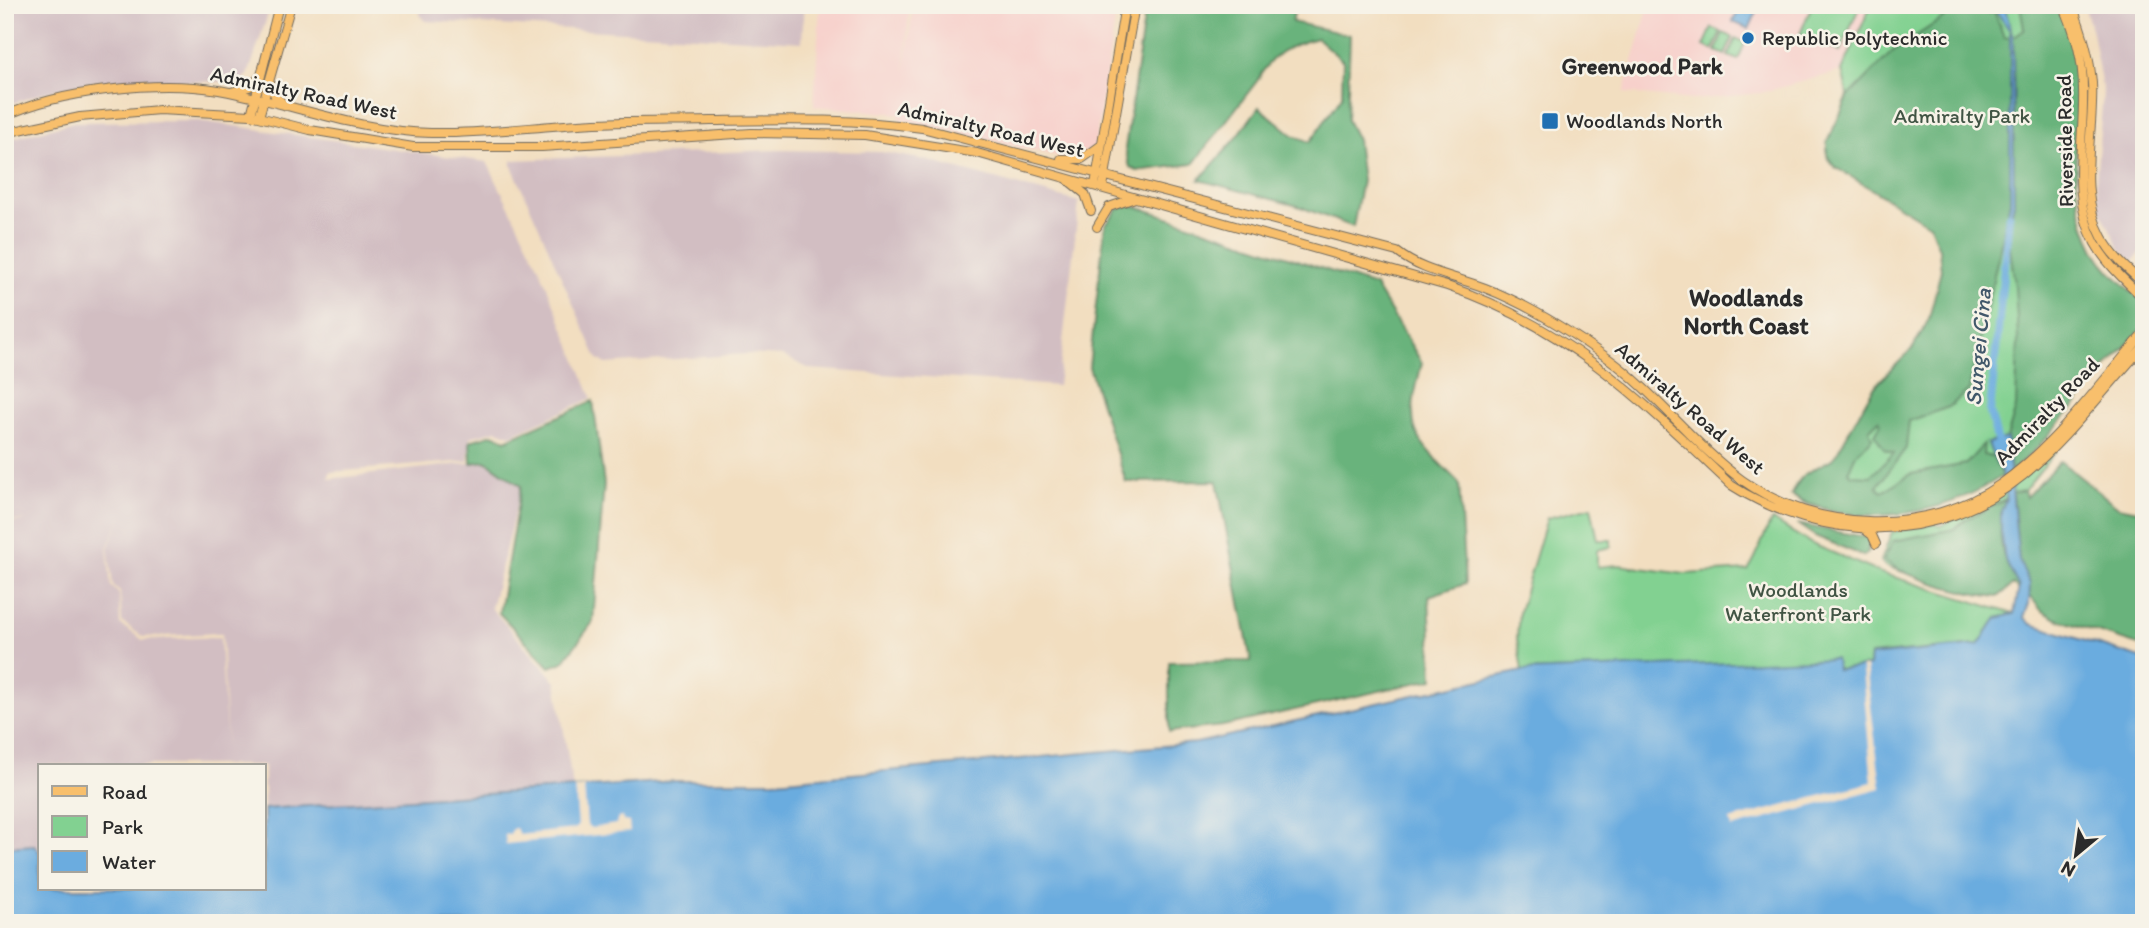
<svg xmlns="http://www.w3.org/2000/svg" width="2149" height="928" font-family="Itim,sans-serif">
<style>
.built{fill:#f7d0cb}
.industrial{fill:#d2bec2;fill-rule:evenodd}
.green{fill:#82d191;stroke:#567e5e;stroke-width:2}
.forest{fill:#69b37b;stroke:#4a6f53;stroke-width:2;fill-rule:evenodd}
.water{fill:#6bacdf;stroke:#4b6c85;stroke-width:2}
.pier{fill:#f2dec0}
.lines{fill:none;stroke-linecap:round;stroke-linejoin:round}
.river{stroke:#6bacdf;stroke-width:8}
.major-casing{stroke:#716a5f;stroke-width:10}
.major{stroke:#f8bf6c;stroke-width:8}
.poi-dot{fill:#1f6fb2;stroke:#f7f3e8;stroke-width:2.5}
.labels{text-anchor:middle;stroke-width:5;stroke-linejoin:round;paint-order:stroke}
.poi-label{font-size:21px;fill:#2b2b2b;stroke:#f7f3e8;text-anchor:start}
.street-label{font-size:21px;fill:#2b2b2b;stroke:#f7f3e8}
.park-label{font-size:21px;fill:#415444;stroke:#f7f3e8}
.neighbourhood-label{font-size:23px;font-weight:bold;fill:#2b2b2b;stroke:#f7f3e8}
.water-label{font-size:23px;font-style:italic;fill:#41586a;stroke:#f7f3e8}
.quarter-label{font-size:24px;font-weight:bold;fill:#2b2b2b;stroke:#f7f3e8}
</style>
<rect width="100%" height="100%" fill="#f7f3e8"/>
<filter id="ink" filterUnits="userSpaceOnUse"><feTurbulence type="fractalNoise" baseFrequency=".0143" numOctaves="2"/><feDisplacementMap in="SourceGraphic" scale="14" xChannelSelector="R" yChannelSelector="G"/><feConvolveMatrix kernelMatrix="1 2 1 2 8 2 1 2 1" color-interpolation-filters="sRGB"/></filter>
<filter id="wash" filterUnits="userSpaceOnUse"><feTurbulence type="fractalNoise" baseFrequency=".00686" numOctaves="4" result="noise"/><feDisplacementMap in="SourceGraphic" scale="28" xChannelSelector="R" yChannelSelector="G"/><feGaussianBlur stdDeviation="1.57" result="paint"/><feColorMatrix in="noise" values="0 0 0 0 0 0 0 0 0 0 0 0 0 0 0 0 0 1.4 0 .05"/><feComposite in="paint" operator="in"/></filter>
<g filter="url(#wash)">
<rect width="100%" height="100%" fill="#f2dec0"/>
<!-- built -->
<path class="built" d="M820 5H910L904 75 913 5H1039L1115 19 1095 146 1070 159 899 119V114L814 106Z
M1649 5H1871L1842 71 1760 93 1693 100 1624 93Z"/>
<!-- industrial -->
<path class="industrial" d="M5 5H271L248 75 240 82 99 81 46 92 5 106Z
M421 5H804L802 42 426 21 420 15Z
M2084 5H2144V249L2133 261 2120 249 2100 209 2096 181 2103 93 2092 32Z
M199 121 487 162 539 267 592 398 511 435 497 430 470 437 468 461 330 472 329 479 486 461 521 486 491 608 556 682 573 788 264 809V765H40V852L34 845 5 847V523L28 520 5 521V140L74 122ZM123 513 108 548 113 586 120 592 122 622 143 637 222 633 227 748 220 637 143 640 120 624 119 594 111 586 107 548Z
M779 150 882 152 925 160 1079 202 1058 386 810 369 783 356 746 354 606 364 597 358 512 166V160Z"/>
<!-- green -->
<path class="green" d="M1812 5H1860L1840 52 1800 34Z
M1871 5H2051L2070 160 2102 371 2105 370 2029 452 1997 479 1826 509 1806 504 1791 495C1801 467 1818 476 1833 458 1851 438 1858 410 1873 389 1884 374 1899 364 1911 351 1935 321 1954 259 1930 226 1923 216 1851 176 1835 167L1828 159 1826 149 1848 96 1842 71Z
M1712 28 1721 32 1713 50 1704 46Z
M1723 33 1733 37 1725 55 1716 51Z
M1736 38 1745 43 1738 60 1728 56Z
M2056 451 2024 491C2017 491 1959 523 1956 529L1932 535 1884 560 1931 582 1885 566 1881 561 1892 532 1934 524 1941 526 1966 513Z
M1591 507 1598 540H1611V547L1597 550V567L1618 565 1685 574 1748 570C1759 555 1762 537 1772 520L1812 544 1881 573 2014 614 1997 618 1978 645 1870 655 1869 666 1837 670 1835 660 1522 671 1517 639 1519 612 1547 518Z"/>
<!-- forest -->
<path class="forest" d="M1146 5H1296L1292 22 1350 35 1347 120 1357 140 1362 181 1353 227 1298 206 1199 180 1234 141 1259 107 1293 135 1310 142 1342 96 1343 61 1317 38C1287 46 1272 53 1257 81L1193 164 1137 171 1130 167 1125 149Z
M1984 5 1988 13 1994 11 2004 37 2011 38 2010 202 1969 390 1949 407 1909 421 1906 448 1877 487 1882 492 1911 474 1966 464 1984 444 1983 455 1993 457 2002 476C1942 517 1855 530 1791 495L1803 475 1834 458 1873 389 1913 348 1929 319 1941 270 1939 249 1930 225 1835 167 1827 155V142L1849 96 1893 51 1962 6ZM1879 420 1881 423 1875 435 1885 450 1894 453 1871 476 1852 475 1848 471C1852 465 1854 455 1859 450 1865 445 1868 445 1872 438L1869 430Z
M2020 5H2057C2103 93 2051 168 2096 252 2108 273 2127 286 2144 303V327L2083 391 2081 399 2037 448 2011 472 2007 438 2016 407 2018 339 2015 286 2010 248 2009 224 2014 203 2013 37 2024 29Z
M1132 205 1375 286 1422 363C1404 432 1411 434 1459 483L1465 584 1429 596 1433 679 1223 726 1169 732V662L1251 661 1217 481 1126 482 1089 367 1105 225 1118 209Z
M593 401 604 484 593 622 563 662 550 667 499 613 521 486 486 461 471 463 470 441 493 434 506 440Z
M2060 461 2118 507 2144 512V647L2057 619 2041 610 2030 596V584L2019 561 2013 493 2024 491 2026 497Z
M2006 499C1999 517 1999 542 2005 560 2009 571 2017 578 2019 590L2013 585 1998 597C1967 594 1908 579 1884 560L1893 541 1955 529C1962 518 1993 508 2006 499Z
M1797 524 1870 538 1867 553 1864 556 1815 536Z"/>
<!-- water -->
<path class="water" d="M1741 5H1760L1749 29 1733 22Z
M1992 5H2004L2013 37 2014 203 2009 224H2005L2010 202V31Z
M2007 438 2019 561 2030 584 2029 604 2024 617 2031 624 2144 659V923H5V847L34 845 40 852V888H264V809L675 781H775L1196 743 1522 671 1835 659 1837 670 1869 666 1870 656 1978 645 1997 618 2014 614 2019 587 2005 560 2001 531V511L2006 499 2001 472 1987 443Z"/>
<!-- pier -->
<path class="pier" d="M1862 667H1866L1881 788 1732 828 1730 820 1872 782Z
M584 787 587 825 591 828 616 824 618 818 622 817 623 821 629 822 630 832 506 844 505 835 510 834 512 829 516 828 519 835 575 829 578 825 575 788Z"/>
<g class="lines">
<!-- river -->
<path class="river" d="M1999 448 1990 412 2009 215"/>
</g>
</g>
<g filter="url(#ink)">
<g class="lines">
<defs>
<path id="major" d="M2063 5C2075 31 2083 60 2083 89 2085 139 2069 195 2095 243 2107 265 2126 281 2144 299
M2072 5C2082 30 2090 56 2092 83 2095 133 2076 190 2102 237 2112 256 2127 269 2144 284
M270 83 275 96 286 106
M231 92 249 87 259 78
M251 115 279 5
M5 116C60 90 159 80 219 90 290 103 358 131 431 133 481 134 530 127 579 124 623 121 667 122 711 121 783 120 851 118 922 128L1397 252C1422 272 1455 276 1485 288 1529 305 1570 331 1609 359 1657 394 1693 444 1742 480 1817 533 1927 536 2002 483 2057 444 2100 383 2144 333
M259 117 291 5
M5 133 80 117 159 110 251 115 310 130 413 147H542L751 133 865 135 977 153 1447 286C1567 326 1642 400 1731 485 1822 543 1938 546 2024 475 2068 438 2105 388 2144 346
M1061 159H1082L1100 146
M1069 181 1085 194 1091 211
M1095 185 1125 5
M1103 187 1135 5
M1097 227 1109 207 1135 198
M1864 529 1872 535 1876 544"/>
</defs>
<!-- major casing -->
<use href="#major" class="major-casing"/>
<!-- major -->
<use href="#major" class="major"/>
</g>
</g>
<!-- markers -->
<g class="poi-dot">
<circle cx="1748" cy="38" r="7"/>
<rect x="1541" y="112" width="18" height="18" rx="3.5"/>
</g>
<g class="labels">
<!-- poi labels -->
<g class="poi-label">
<text x="1762" y="45">Republic Polytechnic</text>
<text x="1566" y="128">Woodlands North</text>
</g>
<!-- street labels -->
<g class="street-label">
<text transform="translate(304 93) rotate(12)" y="7">Admiralty Road West</text>
<text transform="translate(991 129) rotate(13)" y="7">Admiralty Road West</text>
<text transform="translate(2065 141) rotate(-91)" y="7">Riverside Road</text>
<text transform="translate(1690 408) rotate(41)" y="7">Admiralty Road West</text>
<text transform="translate(2047 411) rotate(-46)" y="7">Admiralty Road</text>
</g>
<!-- park labels -->
<g class="park-label">
<text x="1962" y="123">Admiralty Park</text>
<text x="1798" y="597">Woodlands<tspan x="1798" dy="24">Waterfront Park</tspan></text>
</g>
<!-- neighbourhood labels -->
<g class="neighbourhood-label">
<text x="1642" y="74">Greenwood Park</text>
</g>
<!-- water labels -->
<g class="water-label">
<text transform="translate(1978 347) rotate(-85)" y="8">Sungei Cina</text>
</g>
<!-- quarter labels -->
<g class="quarter-label">
<text x="1746" y="306">Woodlands<tspan x="1746" dy="28">North Coast</tspan></text>
</g>
</g>
<!-- margin -->
<rect width="2149" height="928" fill="none" stroke="#f7f3e8" stroke-width="28"/>
<!-- legend -->
<rect x="38" y="764" width="228" height="126" fill="#f7f3e8" stroke="#a5a39c" stroke-width="2"/>
<rect x="52" y="786" width="35" height="10" fill="#f8bf6c" stroke="#a5a39c" stroke-width="2"/>
<text x="102" y="799" font-size="21" fill="#2b2b2b">Road</text>
<rect x="52" y="816" width="35" height="21" fill="#82d191" stroke="#a5a39c" stroke-width="2"/>
<text x="102" y="834" font-size="21" fill="#2b2b2b">Park</text>
<rect x="52" y="851" width="35" height="21" fill="#6bacdf" stroke="#a5a39c" stroke-width="2"/>
<text x="102" y="869" font-size="21" fill="#2b2b2b">Water</text>
<!-- north arrow -->
<g transform="translate(2076 855) rotate(209)" stroke="#f7f3e8" stroke-width="5" paint-order="stroke">
<path d="M0-5L12 26L0 18L-12 26Z" fill="#2b2b2b"/>
<text y="-10" font-size="19" font-weight="bold" text-anchor="middle" fill="#2b2b2b">N</text>
</g>
</svg>
